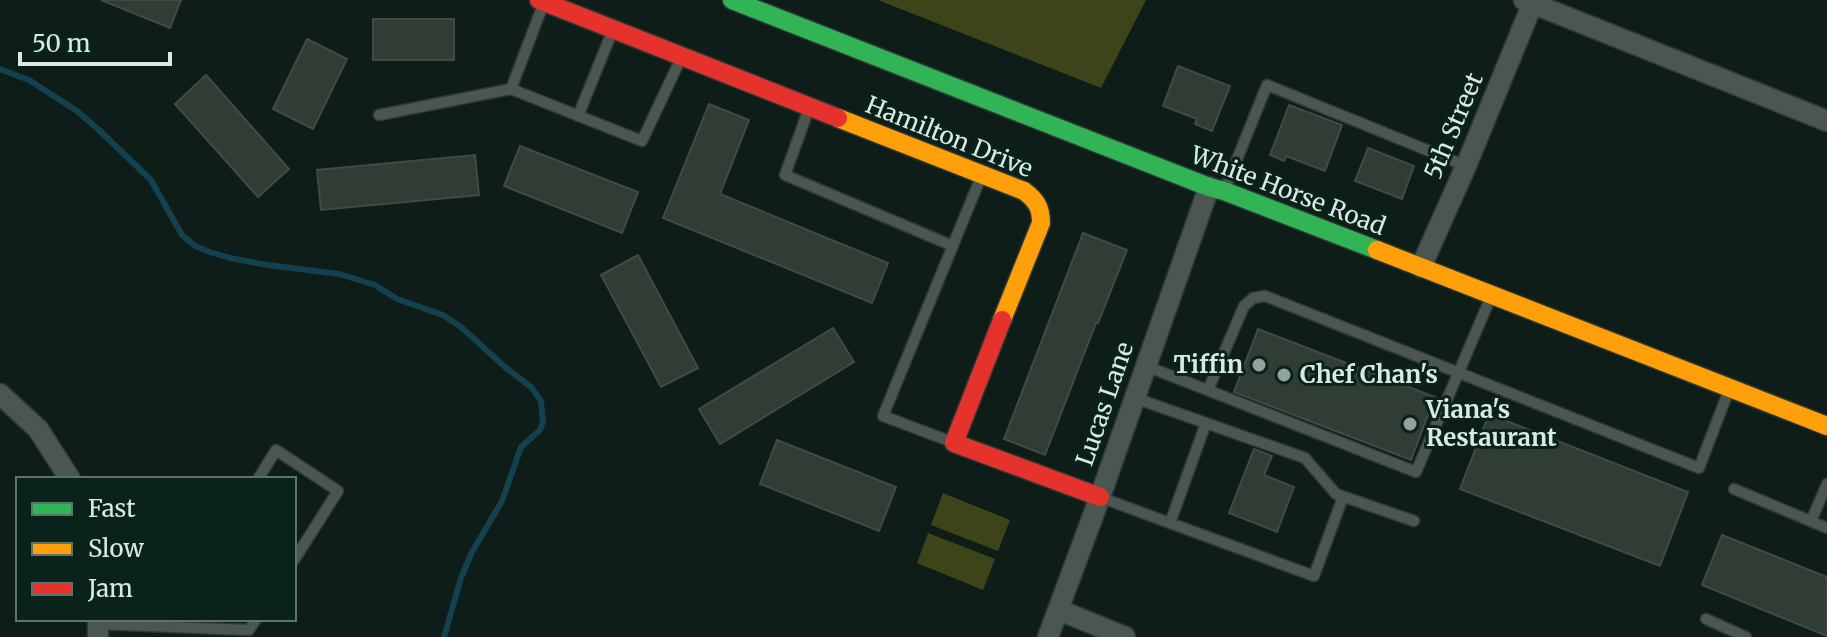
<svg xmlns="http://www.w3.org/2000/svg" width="1827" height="637" font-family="Merriweather,serif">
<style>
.green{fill:#3e441a}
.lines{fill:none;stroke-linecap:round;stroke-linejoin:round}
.stream{stroke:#13414f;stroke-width:6}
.building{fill:#303d34;stroke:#414a44;stroke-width:2}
.lane-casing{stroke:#2f3834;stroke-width:13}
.street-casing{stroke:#2f3834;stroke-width:23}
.fast-casing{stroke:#2f3834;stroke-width:21}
.slow-casing{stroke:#2f3834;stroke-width:21}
.jam-casing{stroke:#2f3834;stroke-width:21}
.lane{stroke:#4b5551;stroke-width:10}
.street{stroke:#4b5551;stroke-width:20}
.fast{stroke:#30b455;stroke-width:18}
.slow{stroke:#ff9f0a;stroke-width:18}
.jam{stroke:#e5322d;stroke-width:18}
.poi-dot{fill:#93a29c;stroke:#09231a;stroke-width:3}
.labels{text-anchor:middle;stroke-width:6;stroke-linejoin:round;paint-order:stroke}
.street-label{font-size:24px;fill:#dae9e3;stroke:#09231a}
.poi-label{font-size:24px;font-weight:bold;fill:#dae9e3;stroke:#09231a;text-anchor:start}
</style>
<rect width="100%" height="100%" fill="#0f1d18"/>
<!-- green -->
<path class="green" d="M878 0H1146L1101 88Z
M943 493 1010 520 998 551 931 525Z
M928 533 995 559 983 590 917 563Z"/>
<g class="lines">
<!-- stream -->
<path class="stream" d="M0 69 29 80 77 111 99 130 151 180 182 235 195 246 210 252 230 258 267 265 339 274 375 285 397 299 443 315 461 327 505 367 531 387 541 401 543 422 540 430 521 447 502 501 472 552 461 578 444 637"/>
</g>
<!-- building -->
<path class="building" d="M101 0H181L170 28Z
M373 19H454V60H373Z
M307 39 347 59 313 129 273 109Z
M1178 66 1230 86 1212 131 1195 124 1197 119 1163 106Z
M206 75 289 169 258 197 175 104Z
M709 104 749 120 720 194 888 263 872 303 663 218Z
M1289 105 1342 125 1325 171 1286 156 1284 161 1270 155Z
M520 146 638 192 622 233 504 186Z
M1368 148 1414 166 1402 199 1355 181Z
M475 155 479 195 321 210 317 170Z
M1083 233 1127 250 1098 323H1096L1045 455 1004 439Z
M638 255 698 368 661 387 601 275Z
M833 328 854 362 720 444 699 409Z
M1258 329 1435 397 1411 460 1234 392Z
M1489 414 1688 492 1660 566 1460 489Z
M777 440 896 487 879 531 760 484Z
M1254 449 1272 456 1264 475 1294 487 1277 532 1229 513Z
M1722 535 1827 577V636L1702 585Z"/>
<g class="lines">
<defs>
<path id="lane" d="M511 89 543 5
M808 111 785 175 953 246
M379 115 511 89 642 141 681 58
M578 116 612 32
M1225 189 1267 85 1466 166
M1146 366 1416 472 1490 299
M1208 390 1244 306 1253 298 1265 296 1699 468 1729 390
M1135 398 1305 458 1336 494 1414 521
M952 442 883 416 981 177
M258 479 276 450 338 491 294 560
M1734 489 1827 528
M1102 498 1314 576 1343 497
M1811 521 1827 484
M1170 523 1206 423
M1706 619 1746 637
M98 624 249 630 256 619"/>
<path id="street" d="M1524 0 1827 121
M1421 267 1466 166 1534 0
M0 394 38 429 70 479
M1059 610 1125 637
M98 619V637
M1048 637 1100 497 1209 187"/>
<path id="fast" d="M732 0 1209 187 1224 191 1377 250"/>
<path id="slow" d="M838 118 1024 191C1036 200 1041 207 1041 223L1002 320
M1377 250 1827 426"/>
<path id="jam" d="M539 0 838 118
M1002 320 954 443 1100 497"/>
</defs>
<!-- lane casing -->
<use href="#lane" class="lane-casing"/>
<!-- street casing -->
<use href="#street" class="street-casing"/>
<!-- fast casing -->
<use href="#fast" class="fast-casing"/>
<!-- slow casing -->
<use href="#slow" class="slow-casing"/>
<!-- jam casing -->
<use href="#jam" class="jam-casing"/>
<!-- lane -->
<use href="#lane" class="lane"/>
<!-- street -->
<use href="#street" class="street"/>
<!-- fast -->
<use href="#fast" class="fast"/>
<!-- slow -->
<use href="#slow" class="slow"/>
<!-- jam -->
<use href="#jam" class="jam"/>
</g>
<!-- markers -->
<g class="poi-dot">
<circle cx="1259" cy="365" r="8"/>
<circle cx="1284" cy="375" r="8"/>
<circle cx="1410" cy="424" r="8"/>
</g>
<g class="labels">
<!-- street labels -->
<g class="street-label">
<text transform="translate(1454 126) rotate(-67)" y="8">5th Street</text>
<text transform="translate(949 137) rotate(22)" y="8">Hamilton Drive</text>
<text transform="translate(1288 191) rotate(21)" y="8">White Horse Road</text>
<text transform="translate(1105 404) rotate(-71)" y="8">Lucas Lane</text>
</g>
<!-- poi labels -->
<g class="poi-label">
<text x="1243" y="373" text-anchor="end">Tiffin</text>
<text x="1300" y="383">Chef Chan's</text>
<text x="1426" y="418">Viana's<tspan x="1426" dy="28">Restaurant</tspan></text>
</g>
</g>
<!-- legend -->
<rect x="16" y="477" width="280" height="144" fill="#09231a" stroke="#5d726a" stroke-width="2"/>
<rect x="32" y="503" width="40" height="12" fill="#30b455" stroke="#5d726a" stroke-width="2"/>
<text x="88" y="517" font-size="24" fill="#dae9e3">Fast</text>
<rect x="32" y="543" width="40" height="12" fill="#ff9f0a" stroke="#5d726a" stroke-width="2"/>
<text x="88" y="557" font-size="24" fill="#dae9e3">Slow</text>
<rect x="32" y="583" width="40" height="12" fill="#e5322d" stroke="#5d726a" stroke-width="2"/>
<text x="88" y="597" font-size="24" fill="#dae9e3">Jam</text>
<!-- scale -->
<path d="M20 52v12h150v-12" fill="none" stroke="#dae9e3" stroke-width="4"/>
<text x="32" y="52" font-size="24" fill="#dae9e3" stroke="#09231a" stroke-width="6" paint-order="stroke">50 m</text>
</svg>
